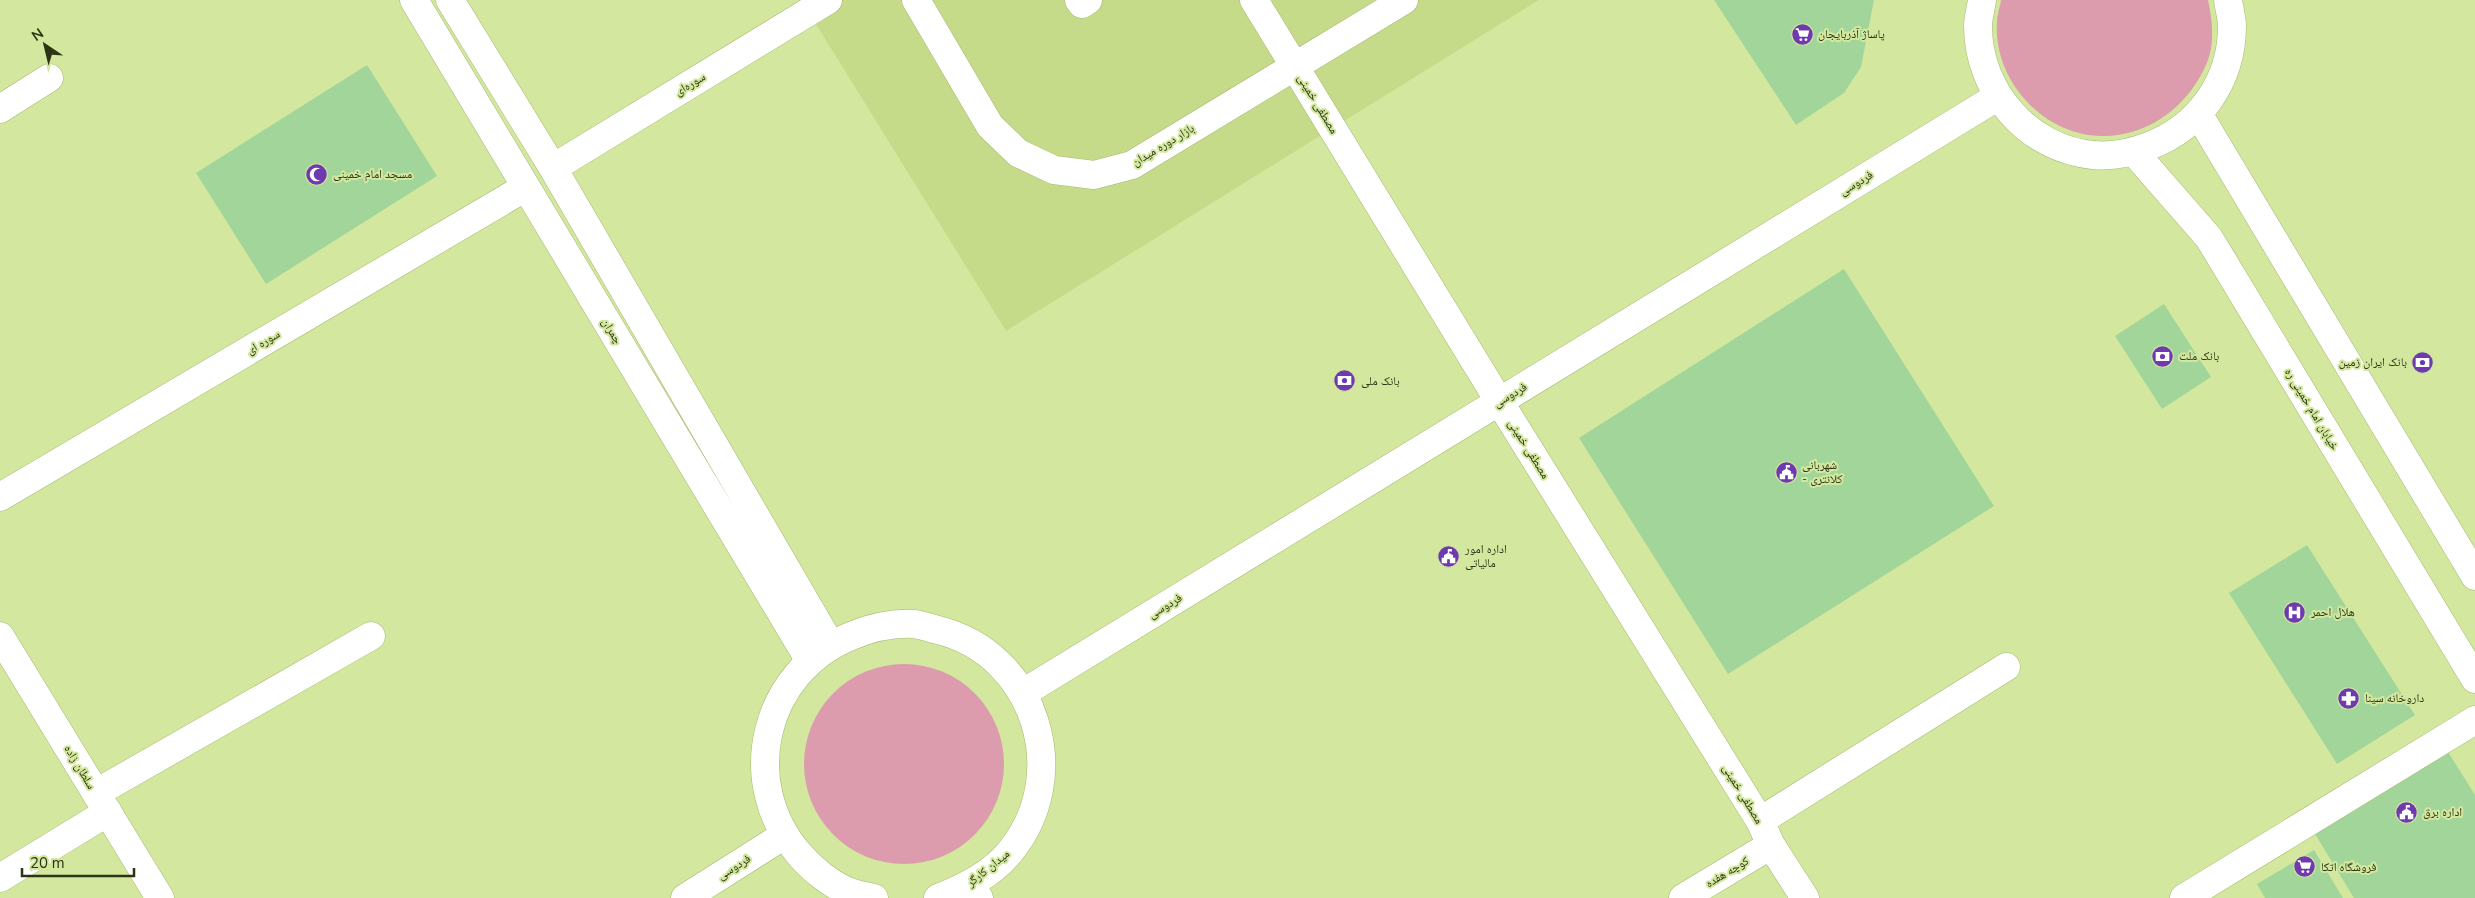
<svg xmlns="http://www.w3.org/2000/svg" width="2475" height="898" font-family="'Nunito Sans','Noto Naskh Arabic',sans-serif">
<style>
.built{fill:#c6db8a}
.green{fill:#dc9cae}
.building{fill:#a2d599}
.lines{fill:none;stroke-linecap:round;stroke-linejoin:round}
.minor-casing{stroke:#a5b870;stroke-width:29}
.major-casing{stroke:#a5b870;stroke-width:29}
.minor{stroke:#fff;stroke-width:28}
.major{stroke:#fff;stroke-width:28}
.labels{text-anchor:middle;stroke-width:4;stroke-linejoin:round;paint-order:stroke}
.poi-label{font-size:12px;fill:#2c3416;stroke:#d3e89e;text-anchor:start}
.street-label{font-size:12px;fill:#2c3416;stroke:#d3e89e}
</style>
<rect width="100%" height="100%" fill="#d3e89e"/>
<!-- built -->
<path class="built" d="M801 0H1539L1006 331Z"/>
<!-- green -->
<path class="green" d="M2001 0H2208C2212 18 2215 41 2208 60 2191 104 2150 137 2101 136 2043 135 1993 80 1997 22 1997 15 2000 7 2001 0Z
M804 764a100 100 0 1 1 200 0a100 100 0 1 1-200 0Z"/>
<!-- building -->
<path class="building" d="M1714 0H1874L1861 67 1844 93 1796 125Z
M367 65 437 176 266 284 196 173Z
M1844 269 1994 506 1728 674 1579 438Z
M2164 304 2211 377 2162 409 2115 336Z
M2307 545 2415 715 2337 764 2229 593Z
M2445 747 2475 795V898H2354L2312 829Z
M2314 850 2343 898H2265L2257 884Z"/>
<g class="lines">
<defs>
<path id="minor" d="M414 0 810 661
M450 0 553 168 830 644
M916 0 990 126 1018 153 1054 170 1094 175 1132 165 1404 0
M1079 0 1082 4 1088 0
M1254 0 1499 401 1760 821 1771 845 1805 898
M0 109 49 78
M553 168 828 0
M0 497 526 187
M0 636 160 898
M96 793 371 636
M1760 821 2006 667
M0 878 108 812
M971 885 979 898
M1683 898 1771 845
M2184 898 2475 720"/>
<path id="major" d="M1982 0C1981 8 1978 18 1978 26 1978 91 2028 149 2093 155 2111 157 2133 152 2149 146 2199 127 2232 81 2232 26 2232 18 2229 8 2228 0
M2199 115 2475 576
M2134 152 2209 238 2475 679
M1023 693 1997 97
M685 898 783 836
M874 898C866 896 858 895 850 892 831 885 812 869 799 854 737 782 763 672 851 636 870 628 893 623 914 624 922 625 930 628 938 630 1036 654 1074 776 1009 853 991 875 964 888 938 898"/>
</defs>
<!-- minor casing -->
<use href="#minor" class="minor-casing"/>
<!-- major casing -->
<use href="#major" class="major-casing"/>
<!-- minor -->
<use href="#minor" class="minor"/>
<!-- major -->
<use href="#major" class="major"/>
</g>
<!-- icons -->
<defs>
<symbol id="supermarket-disc" viewBox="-11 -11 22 22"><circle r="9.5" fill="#6f39af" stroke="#d3e89e"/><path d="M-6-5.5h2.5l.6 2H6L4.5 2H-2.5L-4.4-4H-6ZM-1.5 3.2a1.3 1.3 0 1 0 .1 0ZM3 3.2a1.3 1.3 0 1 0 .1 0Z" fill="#fff"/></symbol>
<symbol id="mosque-disc" viewBox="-11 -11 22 22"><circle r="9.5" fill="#6f39af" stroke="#d3e89e"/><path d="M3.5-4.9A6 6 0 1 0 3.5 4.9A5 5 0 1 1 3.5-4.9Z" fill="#fff"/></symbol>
<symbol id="bank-disc" viewBox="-11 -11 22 22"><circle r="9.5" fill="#6f39af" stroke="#d3e89e"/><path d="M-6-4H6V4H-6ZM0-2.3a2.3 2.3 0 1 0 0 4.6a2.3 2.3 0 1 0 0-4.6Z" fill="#fff"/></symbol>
<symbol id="civic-disc" viewBox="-11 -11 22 22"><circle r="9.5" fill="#6f39af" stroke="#d3e89e"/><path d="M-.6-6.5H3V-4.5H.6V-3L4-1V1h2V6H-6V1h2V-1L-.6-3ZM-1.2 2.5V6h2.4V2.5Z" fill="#fff"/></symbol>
<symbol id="hospital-disc" viewBox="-11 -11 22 22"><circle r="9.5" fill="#6f39af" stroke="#d3e89e"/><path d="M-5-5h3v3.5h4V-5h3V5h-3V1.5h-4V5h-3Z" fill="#fff"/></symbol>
<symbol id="pharmacy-disc" viewBox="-11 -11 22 22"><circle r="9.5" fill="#6f39af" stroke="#d3e89e"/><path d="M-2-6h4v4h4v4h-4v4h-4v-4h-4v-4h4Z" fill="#fff"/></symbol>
</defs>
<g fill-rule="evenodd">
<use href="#supermarket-disc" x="1790" y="22" width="25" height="25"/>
<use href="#mosque-disc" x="304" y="162" width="25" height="25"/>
<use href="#bank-disc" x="2150" y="344" width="25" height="25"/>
<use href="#bank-disc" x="2410" y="350" width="25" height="25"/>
<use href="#bank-disc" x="1332" y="368" width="25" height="25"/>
<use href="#civic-disc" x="1774" y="460" width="25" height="25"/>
<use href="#civic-disc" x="1436" y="544" width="25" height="25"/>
<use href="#hospital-disc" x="2282" y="600" width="25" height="25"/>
<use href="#pharmacy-disc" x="2336" y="686" width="25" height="25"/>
<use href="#civic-disc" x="2394" y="800" width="25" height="25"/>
<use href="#supermarket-disc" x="2292" y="854" width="25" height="25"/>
</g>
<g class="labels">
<!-- poi labels -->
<g class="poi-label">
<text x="1818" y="38">پاساژ آذربایجان</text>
<text x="333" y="178">مسجد امام خمینی</text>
<text x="2179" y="360">بانک ملت</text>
<text x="2407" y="366" text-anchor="end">بانک ایران زمین</text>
<text x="1361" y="385">بانک ملی</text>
<text x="1802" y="469">شهربانی<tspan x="1802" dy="14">- کلانتری</tspan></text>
<text x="1465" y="553">اداره امور<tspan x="1465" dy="14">مالیاتی</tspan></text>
<text x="2311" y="616">هلال احمر</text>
<text x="2365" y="702">داروخانه سینا</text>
<text x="2423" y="816">اداره برق</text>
<text x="2321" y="871">فروشگاه اتکا</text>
</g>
<!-- street labels -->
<g class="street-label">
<text transform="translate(690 84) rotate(-31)" y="4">سوره‌ای</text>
<text transform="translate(1318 104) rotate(59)" y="4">مصطفی خمینی</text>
<text transform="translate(1163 145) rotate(-31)" y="4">بازار دوره میدان</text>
<text transform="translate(1856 183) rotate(-31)" y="4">فردوسی</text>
<text transform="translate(612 331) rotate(59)" y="4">چمران</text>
<text transform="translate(263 342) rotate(-31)" y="4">سوره ای</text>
<text transform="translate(1510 395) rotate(-31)" y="4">فردوسی</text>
<text transform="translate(2312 409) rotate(59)" y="4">خیابان امام خمینی ره</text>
<text transform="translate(1529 449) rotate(58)" y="4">مصطفی خمینی</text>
<text transform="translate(1165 606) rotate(-31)" y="4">فردوسی</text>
<text transform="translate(80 767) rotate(59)" y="4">سلطان زاده</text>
<text transform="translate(1743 794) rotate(59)" y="4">مصطفی خمینی</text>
<text transform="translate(734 867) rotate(-32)" y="4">فردوسی</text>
<text transform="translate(988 868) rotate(-39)" y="4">میدان کارگر</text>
<text transform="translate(1727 872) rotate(-31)" y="4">کوچه هفده</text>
</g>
</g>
<!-- north arrow -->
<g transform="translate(45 45) rotate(325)" stroke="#d3e89e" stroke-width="4" paint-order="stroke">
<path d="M0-4L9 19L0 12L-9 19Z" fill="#2c3416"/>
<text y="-8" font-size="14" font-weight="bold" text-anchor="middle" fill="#2c3416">N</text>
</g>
<!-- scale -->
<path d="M22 868v8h112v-8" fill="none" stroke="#2c3416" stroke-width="2.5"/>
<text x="30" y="868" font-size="15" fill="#2c3416" stroke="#d3e89e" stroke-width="4" paint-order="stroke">20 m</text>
</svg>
